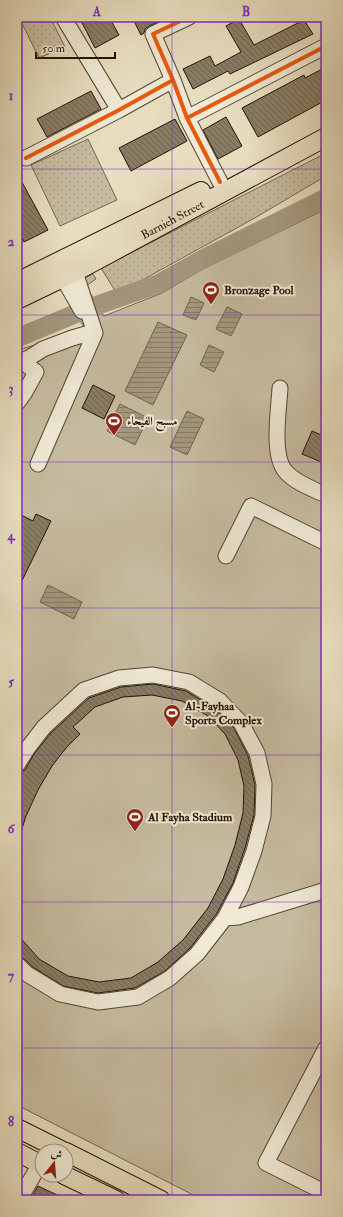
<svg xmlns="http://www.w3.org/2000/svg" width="343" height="1217" font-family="'IM FELL Double Pica',Amiri,serif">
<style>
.grass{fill:url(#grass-dots);stroke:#746752}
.garden{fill:#c6bb9f;stroke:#746752}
.water{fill:url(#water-rules);stroke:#70634e}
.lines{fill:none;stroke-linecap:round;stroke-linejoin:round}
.river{stroke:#a4987f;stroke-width:19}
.building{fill:url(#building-back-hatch);stroke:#221304}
.minor-casing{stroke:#534633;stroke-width:17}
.major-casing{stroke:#221304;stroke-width:20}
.minor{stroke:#efe9d5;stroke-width:15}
.major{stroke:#e7ddbf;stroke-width:18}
.cycleway-casing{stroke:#efe9d5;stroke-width:6}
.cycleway{stroke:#e8590c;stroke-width:4}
.grid{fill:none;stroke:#7b2cbf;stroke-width:1;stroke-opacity:0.55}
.labels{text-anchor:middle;stroke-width:4;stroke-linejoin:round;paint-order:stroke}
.street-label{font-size:12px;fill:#221304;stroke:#efe9d5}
.poi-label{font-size:12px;font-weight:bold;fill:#221304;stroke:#efe9d5;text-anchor:start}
.neatline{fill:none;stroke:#7b2cbf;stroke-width:1.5}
.grid-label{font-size:13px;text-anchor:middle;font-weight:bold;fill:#7b2cbf}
</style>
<defs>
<pattern id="grass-dots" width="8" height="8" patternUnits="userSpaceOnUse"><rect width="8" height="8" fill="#c6bb9f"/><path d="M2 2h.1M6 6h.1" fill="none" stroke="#aaa087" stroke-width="1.8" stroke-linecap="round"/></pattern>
<pattern id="water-rules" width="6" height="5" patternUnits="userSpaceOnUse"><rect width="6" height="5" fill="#a4987f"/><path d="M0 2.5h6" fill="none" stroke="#857b66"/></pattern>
<pattern id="building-back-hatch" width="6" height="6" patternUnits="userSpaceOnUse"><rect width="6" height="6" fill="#887c65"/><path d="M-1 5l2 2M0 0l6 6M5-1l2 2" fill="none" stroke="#6f6451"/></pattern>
</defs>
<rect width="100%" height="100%" fill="#e7ddbf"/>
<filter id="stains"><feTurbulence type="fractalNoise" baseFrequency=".005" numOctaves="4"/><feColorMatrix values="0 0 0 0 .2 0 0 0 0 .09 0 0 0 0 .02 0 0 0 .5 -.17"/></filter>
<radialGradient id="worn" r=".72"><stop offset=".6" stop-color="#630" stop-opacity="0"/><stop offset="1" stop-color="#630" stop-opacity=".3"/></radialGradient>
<!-- grass -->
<path class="grass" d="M19 17H50L65 47 39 58Z
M88 139 117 200 60 226 31 165Z
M326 153V176L253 219 117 294 101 268Z"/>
<!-- garden -->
<path class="garden" d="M326 209V1200H203L17 1105V350L86 331 62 288 93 274 96 279 86 286 104 316 162 293 205 268Z"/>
<!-- water -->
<path class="water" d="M191 297 204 303 196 320 183 315Z
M227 307 242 314 231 336 216 329Z
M158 322 187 335 153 405 125 391Z
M209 345 224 352 214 372 200 365Z
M120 404 148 418 135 445 107 431Z
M187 411 204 419 187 455 170 447Z
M48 585 82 602 74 619 40 602Z"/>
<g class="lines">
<!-- river -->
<path class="river" d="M98 305 158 284 201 260 326 198
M17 338 75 314"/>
</g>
<!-- building -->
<path class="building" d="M79 17H109L119 35 95 48Z
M132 17H168L149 26 145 29 144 33 141 35Z
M239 19 254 45 304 20 313 34 230 74 228 71 193 89 183 69 210 56 215 66 241 52 226 26Z
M326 67V100L258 137 242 108 304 75 305 78Z
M91 91 101 109 47 137 37 119Z
M226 117 242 146 218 159 203 130Z
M175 119 187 141 131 171 119 148Z
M17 173 48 230 24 242 17 228Z
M93 385 115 396 104 419 82 408Z
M312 431 326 437V464L302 454Z
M17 513 33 521 36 514 51 521 17 591Z
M153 684 186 691 214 708 234 728 248 756 255 785 254 815 245 848 233 883 217 913 190 948 165 971 135 988 98 993 63 986 33 967 23 958 17 954V934L39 959 68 976 99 982 131 978 158 962 183 940 208 908 223 879 235 845 243 813 244 786 238 760 225 734 208 716 182 701 152 695 123 697 95 707 73 727 80 734 66 748 52 766 38 790 26 816 19 838 17 837V778L19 773 25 770 34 754 51 733 89 698 121 687Z
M38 1186 68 1200H30Z"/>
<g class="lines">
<defs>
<path id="minor" d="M63 17 119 110
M189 17 153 34 173 80 187 118 220 182
M187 118 326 46
M26 158 119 110 173 80
M63 278 82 311
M17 363 29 358 43 349 72 338 86 334 95 333
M280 388C279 409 271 456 286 472 296 483 313 489 326 495
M17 403 25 392 36 372 22 361
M38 464 95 333 75 272
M226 556 251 506 326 543
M17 765 27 749 44 727 84 690 119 678 153 675 189 682 220 701 241 723 257 753 264 784 263 816 254 851 241 887 225 918 197 954 170 978 138 997 98 1002 60 994 27 974 17 964
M225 918 238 917 326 890
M326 1048 266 1163 326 1193
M19 1200 40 1164"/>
<g id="major">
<path d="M17 282 201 191"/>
<path id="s1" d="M17 300 75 272 326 137"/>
<path d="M17 1128 63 1151"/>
<path d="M17 1152 42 1165"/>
<path d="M66 1152 161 1200"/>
<path d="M64 1175 116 1200"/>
</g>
</defs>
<!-- minor casing -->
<use href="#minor" class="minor-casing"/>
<!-- major casing -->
<use href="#major" class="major-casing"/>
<!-- minor -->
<use href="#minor" class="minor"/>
<!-- major -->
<use href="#major" class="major"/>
<defs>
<path id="cycleway" d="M189 17 153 34 173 80 187 118 220 182
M187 118 326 46
M26 158 119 110 173 80"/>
</defs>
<!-- cycleway casing -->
<use href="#cycleway" class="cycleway-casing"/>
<!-- cycleway -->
<use href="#cycleway" class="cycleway"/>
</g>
<!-- grid -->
<path class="grid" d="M172 17V1200M17 169H326M17 315H326M17 462H326M17 608H326M17 755H326M17 902H326M17 1048H326"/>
<!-- icons -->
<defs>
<symbol id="stadium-pin" viewBox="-11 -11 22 30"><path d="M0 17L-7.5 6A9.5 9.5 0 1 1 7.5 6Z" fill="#8f2418" stroke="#efe9d5"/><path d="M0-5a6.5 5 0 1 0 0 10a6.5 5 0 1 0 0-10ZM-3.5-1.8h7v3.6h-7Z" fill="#fff"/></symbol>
</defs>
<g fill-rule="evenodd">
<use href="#stadium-pin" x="201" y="280" width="20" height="27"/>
<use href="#stadium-pin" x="104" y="411" width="20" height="27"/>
<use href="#stadium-pin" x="162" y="703" width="20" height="27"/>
<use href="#stadium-pin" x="125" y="807" width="20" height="27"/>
</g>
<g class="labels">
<!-- street labels -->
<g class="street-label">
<text dy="4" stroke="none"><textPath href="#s1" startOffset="175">Barnieh Street</textPath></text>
</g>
<!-- poi labels -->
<g class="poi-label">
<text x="224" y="294">Bronzage Pool</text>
<text x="127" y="425">مسبح الفيحاء</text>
<text x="185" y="710">Al-Fayhaa<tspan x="185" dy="14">Sports Complex</tspan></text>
<text x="148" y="821">Al Fayha Stadium</text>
</g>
</g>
<!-- margin -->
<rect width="343" height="1217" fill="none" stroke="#e7ddbf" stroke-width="44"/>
<!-- north arrow -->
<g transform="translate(54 1163) rotate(17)"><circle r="19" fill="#efe9d5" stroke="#9d9381"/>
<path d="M0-3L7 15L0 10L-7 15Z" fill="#8f2418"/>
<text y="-6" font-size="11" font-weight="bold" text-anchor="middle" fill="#221304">ش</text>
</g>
<!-- scale -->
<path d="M36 52v6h79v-6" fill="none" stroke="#221304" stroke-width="2"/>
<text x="42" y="52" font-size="12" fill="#221304" stroke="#efe9d5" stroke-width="3" paint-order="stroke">50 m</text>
<rect x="22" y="22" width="299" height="1173" class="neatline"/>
<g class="grid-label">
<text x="97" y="16">A</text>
<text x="246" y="16">B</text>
<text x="11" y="100">1</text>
<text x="11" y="246">2</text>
<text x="11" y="393">3</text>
<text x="11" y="540">4</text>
<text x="11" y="686">5</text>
<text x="11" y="833">6</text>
<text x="11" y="980">7</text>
<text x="11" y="1126">8</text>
</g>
<rect width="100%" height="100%" filter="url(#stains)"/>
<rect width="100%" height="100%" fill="url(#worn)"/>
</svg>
